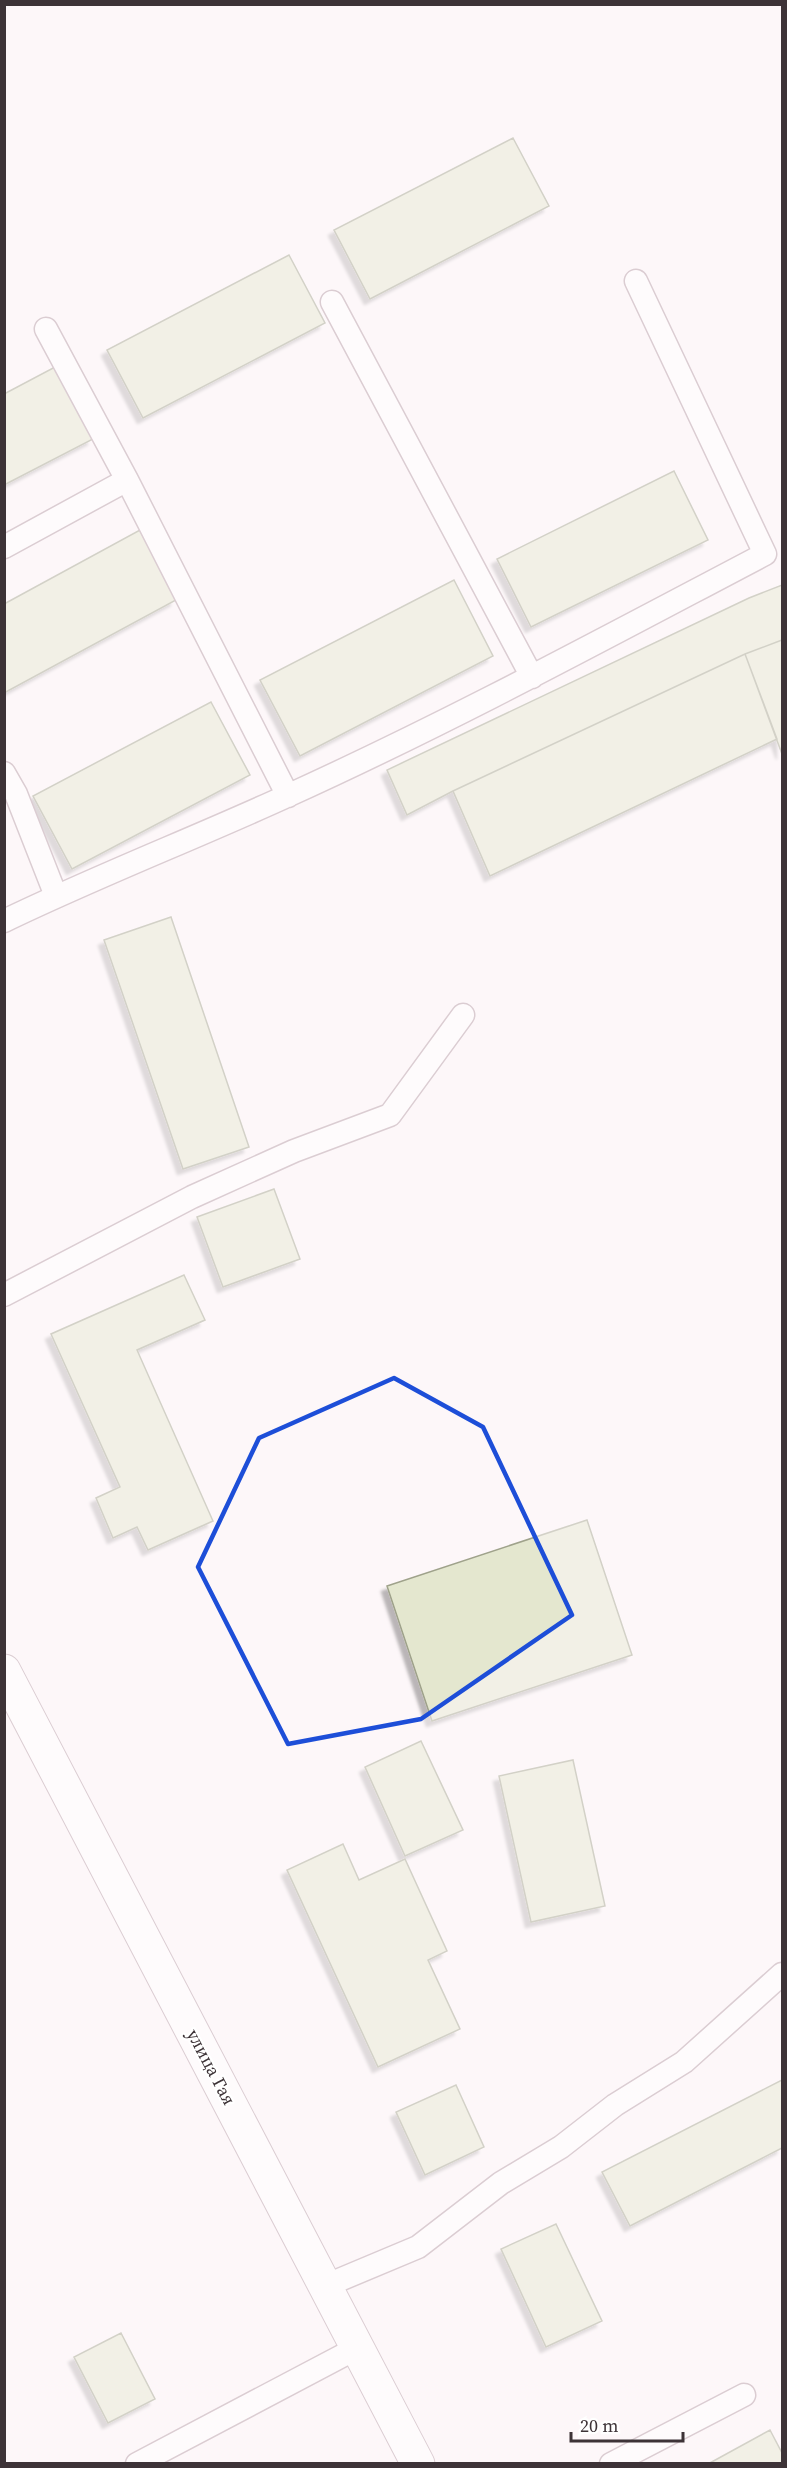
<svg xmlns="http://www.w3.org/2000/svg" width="787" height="2468" font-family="'Source Serif 4',serif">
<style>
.building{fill:#e4e7cf;stroke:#9fa28b;stroke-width:1.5;filter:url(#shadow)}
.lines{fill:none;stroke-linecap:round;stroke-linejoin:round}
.service-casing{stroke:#b299a3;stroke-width:25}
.secondary-casing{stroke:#b299a3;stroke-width:35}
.service{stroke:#fff;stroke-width:22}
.secondary{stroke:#fff;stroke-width:33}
.marked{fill:none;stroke:#1d4ed8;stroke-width:4.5;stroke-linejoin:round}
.labels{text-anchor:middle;stroke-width:4.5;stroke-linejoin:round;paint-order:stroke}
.street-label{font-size:18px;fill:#3d3337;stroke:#fff}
</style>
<defs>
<filter id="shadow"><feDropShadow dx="-5.5" dy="5.5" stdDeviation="1.5" flood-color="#0004"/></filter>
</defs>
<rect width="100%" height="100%" fill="#fdf7f9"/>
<!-- building -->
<path class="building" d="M513 138 549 206 370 299 334 230Z
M289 255 325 323 143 418 107 350Z
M55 367 93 439 4 485V394Z
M674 471 708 540 531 627 497 559Z
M140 530 176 600 4 693V604Z
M454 580 493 656 300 756 260 680Z
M782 585V640L745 654 453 791 407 815 387 770 749 598Z
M782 640V754L745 654Z
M745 654 777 739 490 876 453 791Z
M211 702 250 775 72 869 33 796Z
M171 917 249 1147 183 1169 104 940Z
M274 1189 300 1259 223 1287 197 1217Z
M184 1275 205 1320 137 1350 213 1521 148 1550 137 1527 113 1538 96 1498 120 1487 51 1334Z
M587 1520 632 1655 432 1721 387 1586Z
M421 1741 463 1830 405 1856 365 1767Z
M573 1760 605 1906 531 1922 499 1776Z
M343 1844 359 1880 405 1859 447 1951 428 1960 460 2029 378 2067 287 1870Z
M782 2080V2148L630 2226 602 2172Z
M456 2085 484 2147 425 2175 396 2112Z
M556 2224 602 2321 546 2347 501 2249Z
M121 2333 155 2399 108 2423 74 2357Z
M770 2430 782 2453V2464H708Z"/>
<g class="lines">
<defs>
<path id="service" d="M332 302 532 677
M46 329 127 480 288 796
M4 547 127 480
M4 773 16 794 56 896
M4 921C97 876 193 839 287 796 450 722 607 637 765 554L636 281
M4 1295 192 1197 294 1151 390 1115 463 1015
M325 2286 418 2247 501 2183 561 2147 615 2105 684 2062 782 1974
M137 2464 357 2348
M611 2464 744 2395"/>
<path id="secondary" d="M4 1671 418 2464"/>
</defs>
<!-- service casing -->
<use href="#service" class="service-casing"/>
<!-- secondary casing -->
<use href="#secondary" class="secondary-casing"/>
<!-- service -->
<use href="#service" class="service"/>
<!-- secondary -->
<use href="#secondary" class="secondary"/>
</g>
<!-- marked area -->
<path d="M0 0H787V2468H0ZM394 1378 483 1427 572 1615 421 1719 288 1744 198 1567 259 1438Z" fill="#fdf7f9" fill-opacity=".55" fill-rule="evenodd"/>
<path class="marked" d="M394 1378 483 1427 572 1615 421 1719 288 1744 198 1567 259 1438Z"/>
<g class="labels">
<!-- street labels -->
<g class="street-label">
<text transform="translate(211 2067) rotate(62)" y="6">улица Гая</text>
</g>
</g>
<!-- border -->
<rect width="787" height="2468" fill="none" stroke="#3d3337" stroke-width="12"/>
<!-- scale -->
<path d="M571 2432v9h112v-9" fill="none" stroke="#3d3337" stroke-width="3"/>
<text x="580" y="2432" font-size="18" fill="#3d3337" stroke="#ffffff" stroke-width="4.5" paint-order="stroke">20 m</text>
</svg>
